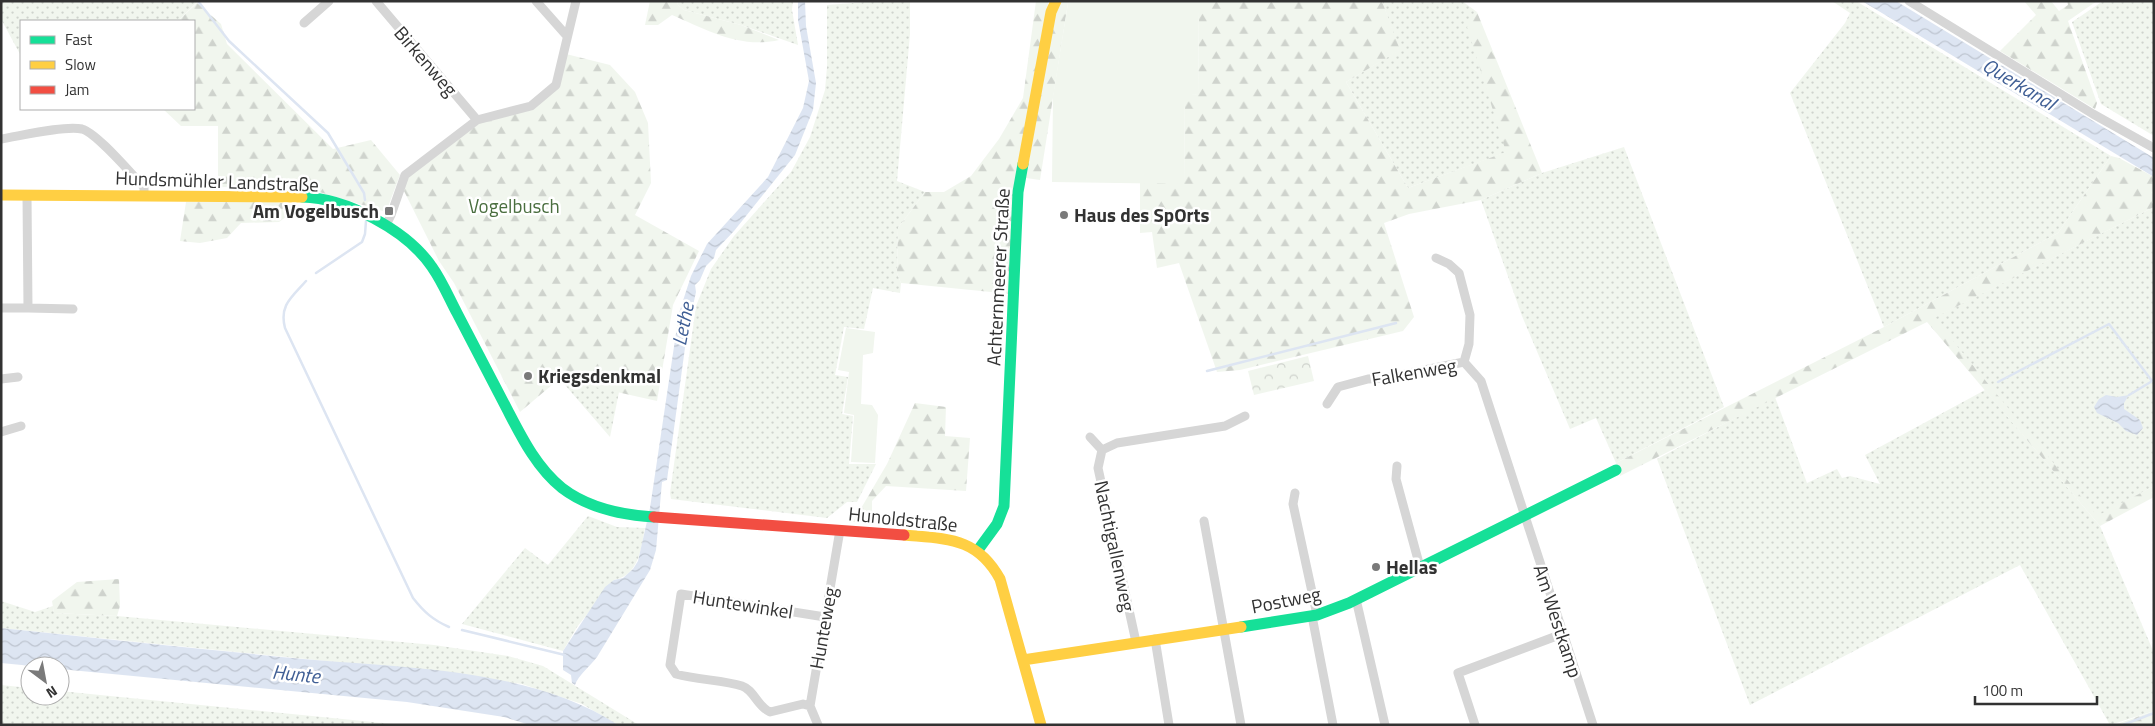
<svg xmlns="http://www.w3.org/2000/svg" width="2155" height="726" font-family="'Titillium Web',sans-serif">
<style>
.grass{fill:url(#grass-dots)}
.forest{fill:url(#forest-firs)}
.park{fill:url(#park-crowns)}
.pitch{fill:#f1f6ee}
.water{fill:url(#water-waves)}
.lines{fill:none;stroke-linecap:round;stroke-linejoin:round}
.stream{stroke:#dde5f2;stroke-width:2.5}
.street{stroke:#d6d6d6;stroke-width:9}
.fast{stroke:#16e098;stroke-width:11}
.slow{stroke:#ffcf43;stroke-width:11}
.jam{stroke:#f24e42;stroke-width:11}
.poi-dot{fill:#7a7a7a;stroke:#fff;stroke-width:2}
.labels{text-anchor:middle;stroke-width:5;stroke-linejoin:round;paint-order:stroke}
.street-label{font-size:19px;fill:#323232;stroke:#fff}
.park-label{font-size:19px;fill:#4a6e3f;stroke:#fff}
.poi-label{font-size:19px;font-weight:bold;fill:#323232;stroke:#fff;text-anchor:start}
.water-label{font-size:20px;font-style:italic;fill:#405f95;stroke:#fff}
</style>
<defs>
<pattern id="grass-dots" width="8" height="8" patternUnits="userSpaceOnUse" patternTransform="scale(1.25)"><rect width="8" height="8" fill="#f1f6ee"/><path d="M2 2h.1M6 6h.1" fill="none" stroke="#cfd3cd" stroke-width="1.8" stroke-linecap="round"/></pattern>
<pattern id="forest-firs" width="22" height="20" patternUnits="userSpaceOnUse" patternTransform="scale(1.25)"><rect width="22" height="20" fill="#f1f6ee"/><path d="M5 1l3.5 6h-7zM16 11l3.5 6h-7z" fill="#cfd3cd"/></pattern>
<pattern id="park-crowns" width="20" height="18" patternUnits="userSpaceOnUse" patternTransform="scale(1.25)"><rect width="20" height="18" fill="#f1f6ee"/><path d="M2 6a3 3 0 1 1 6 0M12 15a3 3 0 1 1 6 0" fill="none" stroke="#cfd3cd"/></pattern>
<pattern id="water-waves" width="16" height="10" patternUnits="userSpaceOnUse" patternTransform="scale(1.25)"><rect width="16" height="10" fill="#dde5f2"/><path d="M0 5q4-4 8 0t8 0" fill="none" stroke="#bec5d0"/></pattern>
</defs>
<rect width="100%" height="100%" fill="#fff"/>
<!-- grass -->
<path class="grass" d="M1 1H198L178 21H21V56L1 19Z
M677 1H793L792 10 798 45 741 25 684 10 678 5Z
M879 1H910V34L897 181 925 192 898 228 897 273 901 283 900 293 873 288 864 329 844 327 835 375 848 377 842 414 853 416 849 464H876L857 502H847L827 518 671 499 670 493 696 306 711 269 734 236 791 172 810 137 825 90 827 67V5Z
M1382 1H1462L1477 12 1468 27 1507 152 1408 188 1346 82 1399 50Z
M1832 1H1856L2111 156 2058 233 1884 327 1790 93 1845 23 1850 13Z
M2103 1H2154V136L2101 104 2072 22Z
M1624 147 1724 407 1616 463 1596 418 1570 429 1522 316 1481 200 1542 173Z
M2154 207V486L2097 517 1933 318Z
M559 378 619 392 610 437Z
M1985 390 2100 526 2154 653V711L2110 725 2020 565 1750 705 1657 459 1775 397 1807 483 1837 469 1842 478 1850 476 1880 484 1865 455Z
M588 516 617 527 645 528C641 549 639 575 614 580L577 627 563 651 462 624 525 548 548 565Z
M1 601 35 612 53 606 54 613 117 616 434 645 508 656 543 666 639 725H618L582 704 522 684 444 673 1 628Z
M1 685 30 688V696H60V691L403 725H1Z"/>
<!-- forest -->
<path class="forest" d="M650 1H677L678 5 684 10 741 25 779 40C740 49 707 30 672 15L658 25H645Z
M1036 1H1048V9L1015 192 1011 294 901 283 897 273 898 228 925 192H944L971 176 999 139 1023 98Z
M1060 1H1075L1068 3 1040 180 1026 178 1055 11Z
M1211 1H1382L1400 50 1346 82 1408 188 1506 152 1467 27 1477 12 1542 173 1481 200 1409 214 1384 223 1414 317 1403 331 1240 370 1217 372 1179 263 1157 268 1152 232 1140 233V182L1184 183 1185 95 1198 94 1199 7H1211Z
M2024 1H2051L2059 11 2068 5 2067 1H2097L2068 21 2097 103 2095 109 2000 51 2036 15Z
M197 3 221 24 227 44 333 149 371 140 400 175 386 212 306 188 218 187V126H181L163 109H194V21H178Z
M566 54 610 65 635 92 648 123 651 183 635 215 699 251 673 305 657 401 559 379 520 412 454 283 439 261 404 191 407 177 474 123 532 108 557 88Z
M2111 156 2119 158 2154 177V207L1934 318 2097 516 2154 486V497L2100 526 1927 322 1620 476 1616 463 1884 327 2058 233Z
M186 202H276L301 206 279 222 241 223 227 238 200 243 180 241Z
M915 403 946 407 945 436 970 438 966 491 886 486 872 501V523L853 522 887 464Z
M119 579 120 606 117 616 54 613 52 601 77 582Z
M2154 711V725H2114Z"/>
<!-- park -->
<path class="park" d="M1308 356 1314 381 1254 395 1248 371Z"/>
<!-- pitch -->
<path class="pitch" d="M1075 1H1211V7H1199L1198 94 1185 96 1184 184 1052 182 1053 96 1068 3Z
M846 328 875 332 873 353 863 355 861 404 872 405 878 415 875 463 851 462 854 415 844 413 849 372 838 370Z"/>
<!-- water -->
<path class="water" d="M798 1H805L806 26 816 83 813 110 795 155 734 231 716 250 714 258 706 266 700 280 695 285 696 292 687 333 667 480 662 482 656 550 650 570 597 657C590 666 578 676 575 685L572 683 571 675 563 670V651L605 587 614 580 623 578 633 569 638 561 650 508 679 313 691 276 707 244 768 177 803 108 809 81 798 20Z
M1862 1H1896L2154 158V177Z
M2106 395 2117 397 2129 395 2124 403V409L2140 420 2143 428 2137 435 2126 431 2118 423 2097 413 2094 407 2099 399Z
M1 628C102 639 202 649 303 659 403 668 532 668 618 725H530L504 717 407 702 60 669V666H32L1 663Z"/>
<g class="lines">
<!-- stream -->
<path class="stream" d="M198 1 229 41 328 133 364 193 365 200
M316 273 362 242 365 234 366 221
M306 281C292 297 279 305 285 328L413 598C424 612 433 620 449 627
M1207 371 1396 323
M1998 382 2109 324 2152 381
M2129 395 2154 380
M462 630 565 655
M2123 725 2154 713"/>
<!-- street -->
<path class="street" d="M376 1 477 120
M536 1 567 36
M1909 1 2093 114 2154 148
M304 23 329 1
M1 139C20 136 65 125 82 129 97 133 131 174 144 187V195
M386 225 391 215 405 175 477 120 531 106 556 85 576 1
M1436 258 1449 264 1459 273 1470 315 1469 344 1464 362
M1 308H28L27 196
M28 308 73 309
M1 379 18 377
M1327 404 1338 387 1368 379 1385 378 1464 362 1481 381 1593 725
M1 432 21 426
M1090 437 1102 450
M1397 466 1396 479 1420 567
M1295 493 1293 504 1317 615
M1204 521 1241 725
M1356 599 1385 725
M1312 616 1333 725
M1155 639 1169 725
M1136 642 1098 468 1102 450 1117 443 1225 426 1245 416
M810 706 803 704 770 712C757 706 754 690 742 686 724 680 697 680 676 674L670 665 681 594 825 617
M818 725 810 706 840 530
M1475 725 1458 673 1562 634"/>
<!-- fast -->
<path class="fast" d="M302 197C346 198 407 230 432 267 442 281 449 298 457 313 474 346 491 378 508 411 522 438 537 468 562 488 588 508 622 515 654 517
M978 550 997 524 1004 506 1018 192 1023 164
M1241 627 1317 615 1349 603 1616 470"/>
<!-- slow -->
<path class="slow" d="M1023 164 1051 12 1056 1
M1 195 302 197
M904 535C947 539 977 537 1000 579L1041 725
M1023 660 1241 627"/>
<!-- jam -->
<path class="jam" d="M654 517 904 535"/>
</g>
<!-- markers -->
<g class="poi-dot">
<rect x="384" y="206" width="10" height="10" rx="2.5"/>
<circle cx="1064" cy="215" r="5"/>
<circle cx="528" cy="376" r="5"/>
<circle cx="1376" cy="567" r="5"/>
</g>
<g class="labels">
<!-- street labels -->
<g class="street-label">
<text transform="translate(426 61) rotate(49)" y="7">Birkenweg</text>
<text transform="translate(217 181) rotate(2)" y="7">Hundsmühler Landstraße</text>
<text transform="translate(998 277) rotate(-87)" y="7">Achternmeerer Straße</text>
<text transform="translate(1414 372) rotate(-10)" y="7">Falkenweg</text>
<text transform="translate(903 519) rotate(6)" y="7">Hunoldstraße</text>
<text transform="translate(1115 546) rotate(78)" y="7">Nachtigallenweg</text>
<text transform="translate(1286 600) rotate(-11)" y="7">Postweg</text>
<text transform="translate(743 604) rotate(9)" y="7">Huntewinkel</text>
<text transform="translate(1558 621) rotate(72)" y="7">Am Westkamp</text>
<text transform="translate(823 628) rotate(-80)" y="7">Hunteweg</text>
</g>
<!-- park labels -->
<g class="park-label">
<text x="514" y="213">Vogelbusch</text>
</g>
<!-- poi labels -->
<g class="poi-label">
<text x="379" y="218" text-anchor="end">Am Vogelbusch</text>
<text x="1074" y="222">Haus des SpOrts</text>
<text x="538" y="383">Kriegsdenkmal</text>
<text x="1386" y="574">Hellas</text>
</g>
<!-- water labels -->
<g class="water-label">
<text transform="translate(2019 84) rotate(31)" y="7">Querkanal</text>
<text transform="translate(683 324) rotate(-79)" y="7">Lethe</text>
<text transform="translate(296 674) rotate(6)" y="7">Hunte</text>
</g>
</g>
<!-- border -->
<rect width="2155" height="726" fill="none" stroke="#323232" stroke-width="5"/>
<!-- legend -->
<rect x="20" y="20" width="175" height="90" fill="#ffffff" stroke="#adadad"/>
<rect x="30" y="36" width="25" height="8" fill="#16e098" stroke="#adadad"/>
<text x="65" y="45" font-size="15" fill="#323232">Fast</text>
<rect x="30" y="61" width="25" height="8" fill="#ffcf43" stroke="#adadad"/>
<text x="65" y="70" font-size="15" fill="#323232">Slow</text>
<rect x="30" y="86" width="25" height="8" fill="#f24e42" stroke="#adadad"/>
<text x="65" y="95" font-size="15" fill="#323232">Jam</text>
<!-- north arrow -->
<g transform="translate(45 681) rotate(148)"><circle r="24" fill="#ffffff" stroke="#adadad"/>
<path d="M0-4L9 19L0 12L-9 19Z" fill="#7a7a7a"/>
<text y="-8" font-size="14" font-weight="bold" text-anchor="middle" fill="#323232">N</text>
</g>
<!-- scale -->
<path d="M1975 696v8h122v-8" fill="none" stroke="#323232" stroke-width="2.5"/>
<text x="1982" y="696" font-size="15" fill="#323232" stroke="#ffffff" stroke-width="4" paint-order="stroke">100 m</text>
</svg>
